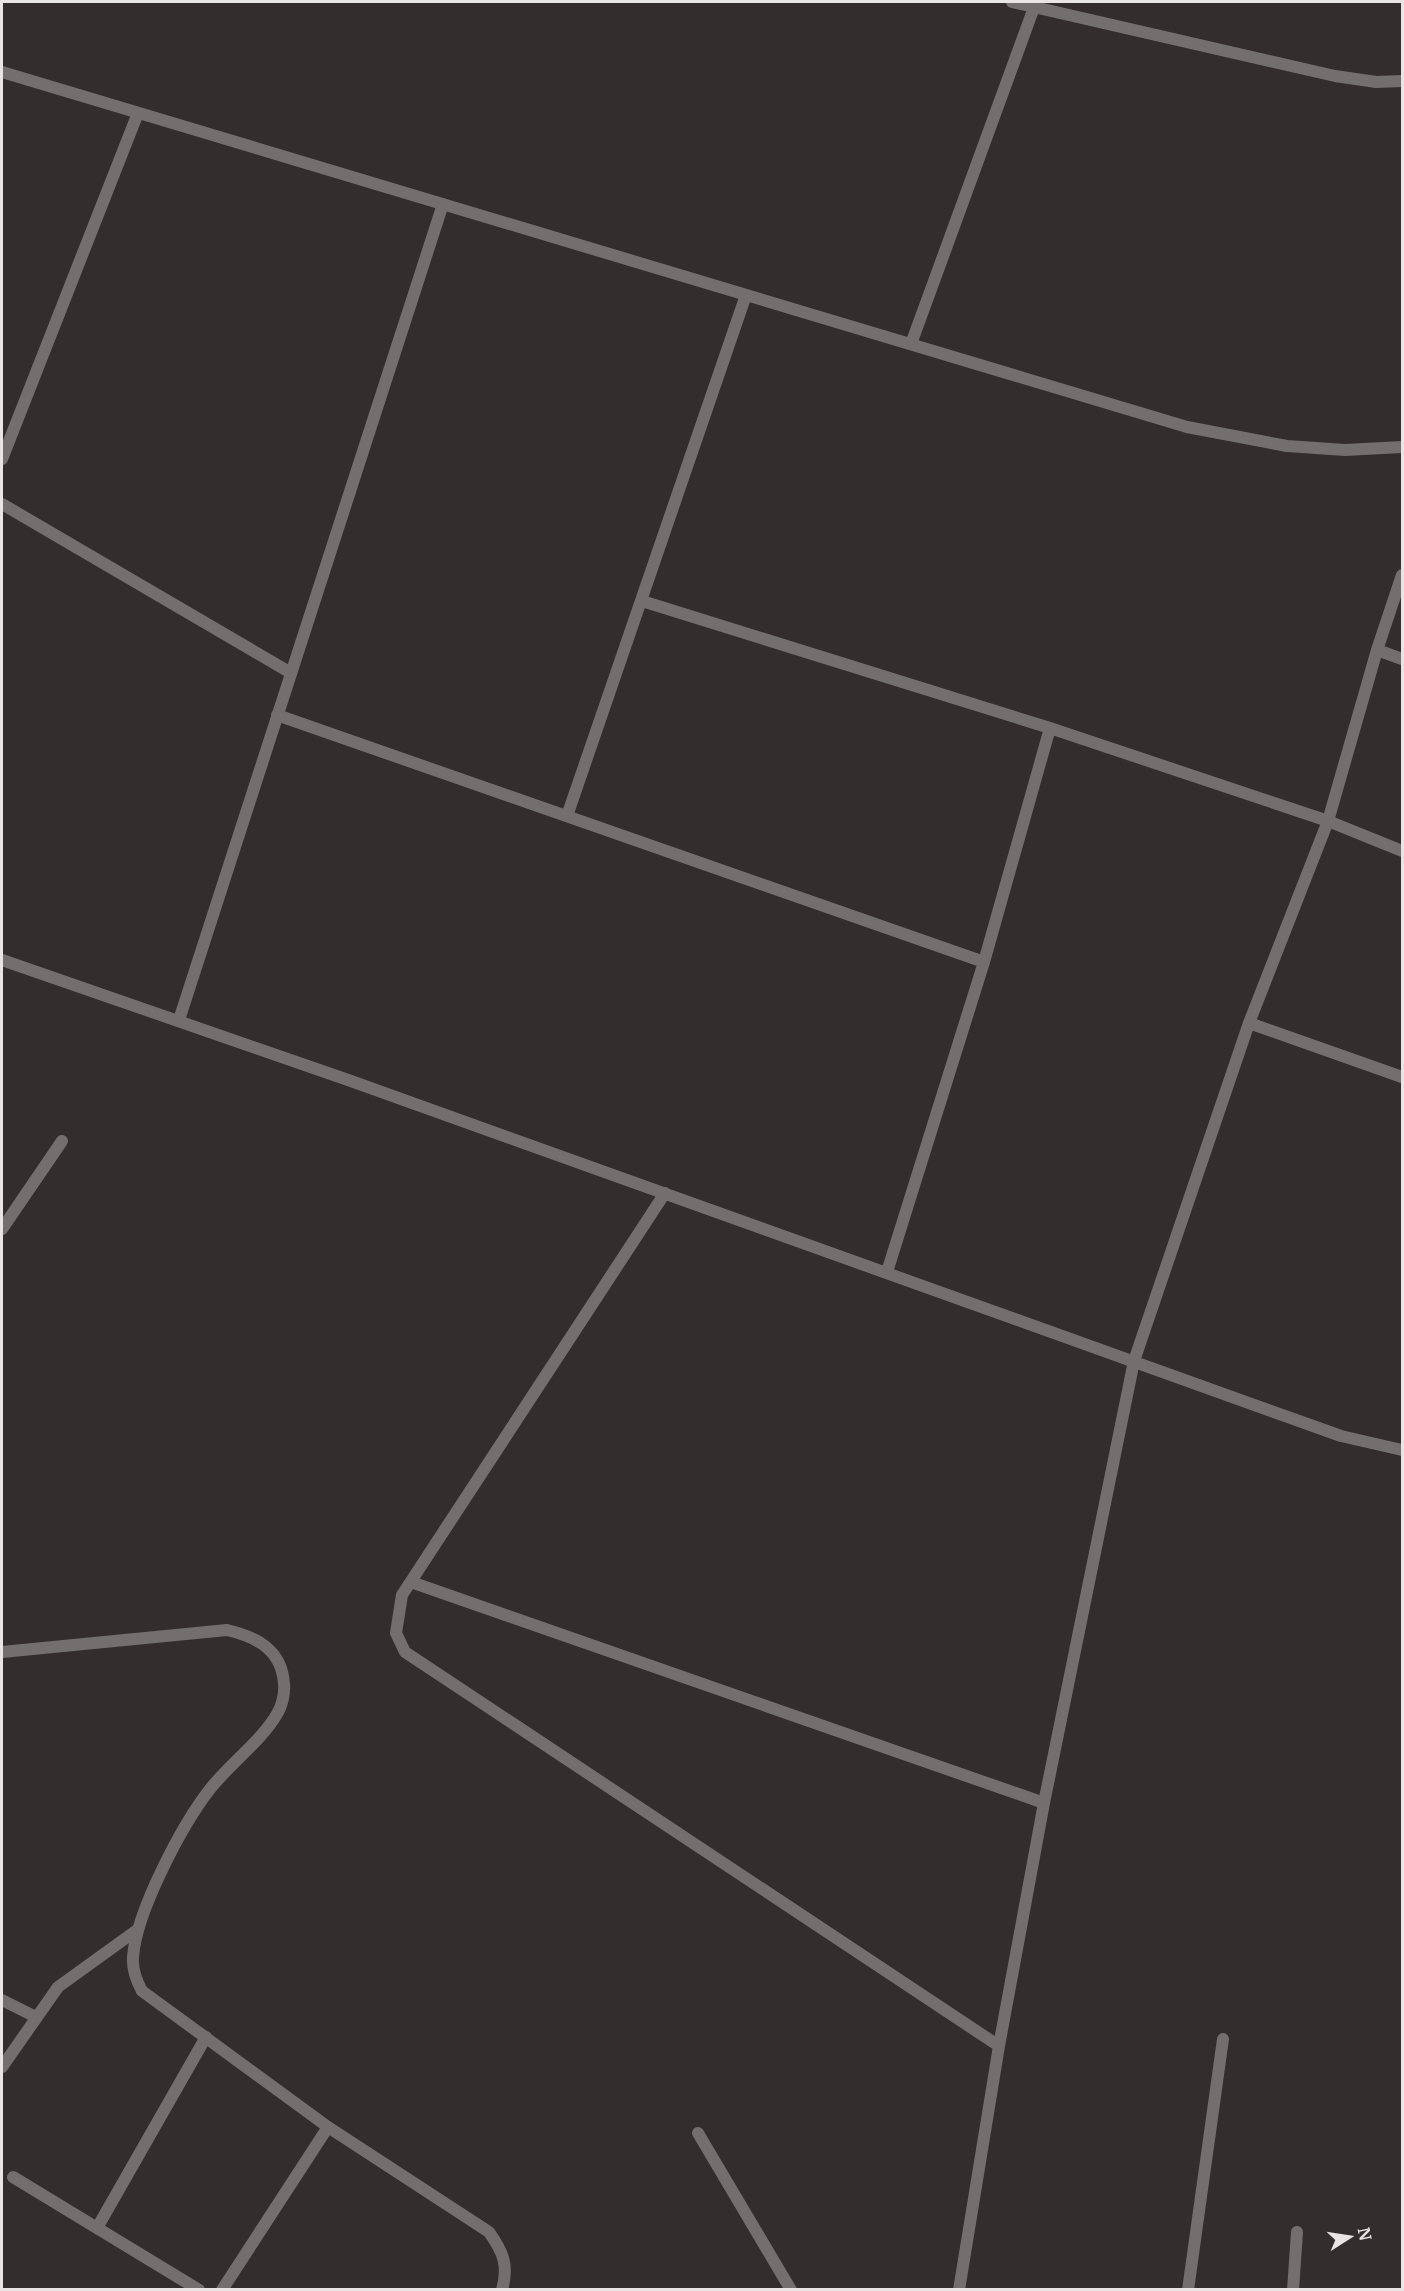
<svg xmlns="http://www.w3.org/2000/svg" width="1404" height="2291" font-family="Merriweather,serif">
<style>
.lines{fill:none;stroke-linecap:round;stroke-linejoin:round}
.service{stroke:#726f6e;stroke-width:12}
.minor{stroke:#726f6e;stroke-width:12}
</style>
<rect width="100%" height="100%" fill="#332d2d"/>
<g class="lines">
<!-- service -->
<path class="service" d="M2 1652 227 1630C257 1637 282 1650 284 1684 285 1693 282 1706 277 1714 262 1740 230 1764 210 1789 182 1825 136 1912 133 1957 132 1970 136 1980 142 1991
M2 2000 36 2017
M2 2067 58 1987 137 1930"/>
<!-- minor -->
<path class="minor" d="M1012 2 1335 76 1376 82 1402 81
M2 72 1187 427 1287 446 1345 450 1402 447
M911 344 1036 2
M2 459 138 113
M2 504 291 673
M642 601 1050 728 1328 821 1402 851
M1377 650 1402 659
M277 715 984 962
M567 816 746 295
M2 960 351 1081 1341 1436 1402 1450
M179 1020 443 204
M1249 1023 1402 1077
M665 1193 402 1595 396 1633 405 1652 999 2046
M2 1229 62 1141
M887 1272 984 962 1050 728
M411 1582 1044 1803
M142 1991 328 2127 489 2232C503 2252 509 2265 502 2290
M698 2133 791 2290
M13 2177 199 2290
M97 2228 206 2037
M222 2290 328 2127
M959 2290 999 2046 1044 1803 1134 1361 1249 1023 1328 821 1377 650 1402 575
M1188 2290 1223 2039
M1293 2290 1297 2232"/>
</g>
<!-- border -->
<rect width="1404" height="2291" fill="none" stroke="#eae5e5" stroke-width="6"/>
<!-- north arrow -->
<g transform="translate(1350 2237) rotate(78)" stroke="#332d2d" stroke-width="4.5" paint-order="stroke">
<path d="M0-4.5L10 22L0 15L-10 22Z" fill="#eae5e5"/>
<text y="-9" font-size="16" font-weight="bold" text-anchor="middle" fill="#eae5e5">N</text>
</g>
</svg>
